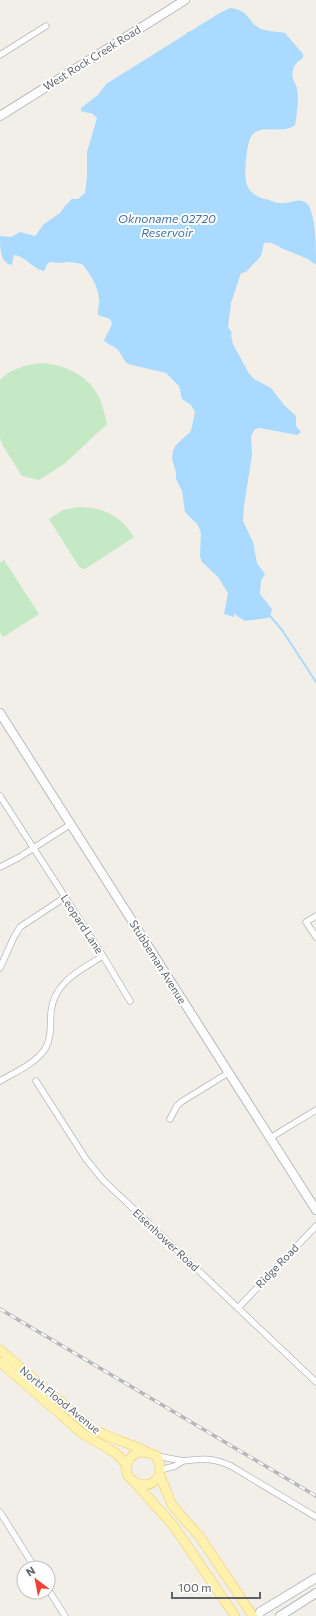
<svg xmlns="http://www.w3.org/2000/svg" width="316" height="1616" font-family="Commissioner,sans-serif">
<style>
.green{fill:#c5e8c5}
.water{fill:#aadaff}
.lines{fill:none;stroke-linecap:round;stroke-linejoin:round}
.stream{stroke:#aadaff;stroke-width:2}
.street-casing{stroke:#b5b8bc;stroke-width:7}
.secondary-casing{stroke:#b6babf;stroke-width:10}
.primary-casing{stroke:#f2c960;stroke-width:10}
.street{stroke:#fff;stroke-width:5.5}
.secondary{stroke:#fff;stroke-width:8}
.primary{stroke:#fff2af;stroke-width:9}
.rail-casing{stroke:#b6b7b8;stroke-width:3.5}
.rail{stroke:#fff;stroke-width:2;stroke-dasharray:6;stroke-linecap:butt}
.labels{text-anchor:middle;stroke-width:4;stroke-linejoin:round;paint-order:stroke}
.street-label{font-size:11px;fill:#5f6368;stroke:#fff}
.water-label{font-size:12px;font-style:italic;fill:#4174aa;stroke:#fff}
</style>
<rect width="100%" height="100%" fill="#f1efe8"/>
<!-- green -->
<path class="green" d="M42 363C65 365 88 375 99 397 103 406 105 416 107 424L64 464 39 480 22 476 3 446 0 438V380C11 368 27 365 42 363Z
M78 507C103 507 121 516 134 537L85 569 80 568 49 519 63 510Z
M4 560 39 614 3 637 0 632V563Z"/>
<!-- water -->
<path class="water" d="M230 8C251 10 248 24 261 29 269 32 277 31 285 33L303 54V58C295 63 291 69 293 79 294 82 296 85 297 88 299 99 297 114 295 125 283 135 263 123 252 135 248 140 247 152 246 159 244 181 244 195 269 200 274 202 279 204 284 203 294 203 301 196 309 206 316 221 316 247 316 265L308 259 281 248C276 244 270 242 264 243L261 256 246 272 241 273 231 303 228 327 232 333 231 335 233 344 248 372 254 379 271 388 284 405 296 416V426L301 432 297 435 260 428 255 429 251 436 252 455 244 506 243 521 253 542 257 563 265 574 261 581 260 594 272 609 270 617 268 618 245 621 234 614V617L224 614 228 593 218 577 202 562 200 556 201 533 198 525 185 512 182 491 176 479V472L172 459 173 451 176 445 191 431 195 412 191 405 182 399 179 386 166 373 128 364C123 360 122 355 118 350 114 346 109 345 104 341 106 334 111 329 112 323L110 319 98 315C97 310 100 304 99 299 98 285 90 274 82 264L69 262 60 263 50 262 48 263 44 271C32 269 26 256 14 255L12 265C0 263 0 249 0 236L11 237 20 232 35 236 44 224 60 213 65 206 72 199H78L85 193 87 177V152L97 118 93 114 81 111V108L98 95 106 84 186 34 187 32H189L218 14Z"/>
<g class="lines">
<!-- stream -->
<path class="stream" d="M270 616 282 630 316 682"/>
<defs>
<path id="street" d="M0 55 46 26
M0 796 103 956 130 1001
M0 867 18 858 71 824
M316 916 306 922 316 937
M0 968 14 937 20 927 64 898
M0 1081C15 1072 35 1064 45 1049 52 1038 50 1025 51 1012 54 982 79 971 103 956
M36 1081 86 1159 103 1180 316 1382
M170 1119 177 1106 181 1102 228 1073
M270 1138 316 1110
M238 1308 316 1226
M157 1456 183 1461 175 1466 160 1470
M183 1461C202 1459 212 1457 231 1466L316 1517
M0 1512 35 1568
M48 1589 65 1616"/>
<path id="secondary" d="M0 116 185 0
M0 713 316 1210
M259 1616 260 1612 316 1578
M280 1616 316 1593"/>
<path id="primary" d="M0 1350 93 1429C111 1439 130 1443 147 1452
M0 1362 83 1434 109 1449 118 1455 127 1466
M139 1452 149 1453 157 1456C158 1460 160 1464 160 1468 160 1488 136 1490 127 1474 125 1464 129 1456 139 1452Z
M159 1473 172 1505 200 1537 253 1616
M135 1483 173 1525 235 1616"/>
</defs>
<!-- street casing -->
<use href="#street" class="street-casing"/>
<!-- secondary casing -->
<use href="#secondary" class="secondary-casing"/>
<!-- primary casing -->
<use href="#primary" class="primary-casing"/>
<!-- street -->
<use href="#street" class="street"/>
<!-- secondary -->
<use href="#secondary" class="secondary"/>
<!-- primary -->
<use href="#primary" class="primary"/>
<defs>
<path id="rail" d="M0 1309 316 1496"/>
</defs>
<!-- rail casing -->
<use href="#rail" class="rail-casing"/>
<!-- rail -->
<use href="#rail" class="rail"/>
</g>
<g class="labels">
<!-- street labels -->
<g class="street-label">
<text transform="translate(92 58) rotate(-32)" y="4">West Rock Creek Road</text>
<text transform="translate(82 924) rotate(57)" y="4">Leopard Lane</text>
<text transform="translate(158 962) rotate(58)" y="4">Stubbeman Avenue</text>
<text transform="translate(166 1240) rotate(43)" y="4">Eisenhower Road</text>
<text transform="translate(277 1266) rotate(-46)" y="4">Ridge Road</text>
<text transform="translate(60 1400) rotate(39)" y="4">North Flood Avenue</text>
</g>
<!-- water labels -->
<g class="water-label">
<text x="167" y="223">Oknoname 02720<tspan x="167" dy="14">Reservoir</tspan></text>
</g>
</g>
<!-- north arrow -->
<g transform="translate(36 1580) rotate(328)"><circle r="19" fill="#ffffff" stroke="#bfc1c3"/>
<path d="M0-3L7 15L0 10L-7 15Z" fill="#ea4335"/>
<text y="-6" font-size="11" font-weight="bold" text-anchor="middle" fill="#5f6368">N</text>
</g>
<!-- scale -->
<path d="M172 1592v6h88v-6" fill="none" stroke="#5f6368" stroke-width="2"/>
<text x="178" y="1592" font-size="12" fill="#5f6368" stroke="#ffffff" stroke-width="3" paint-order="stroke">100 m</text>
</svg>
